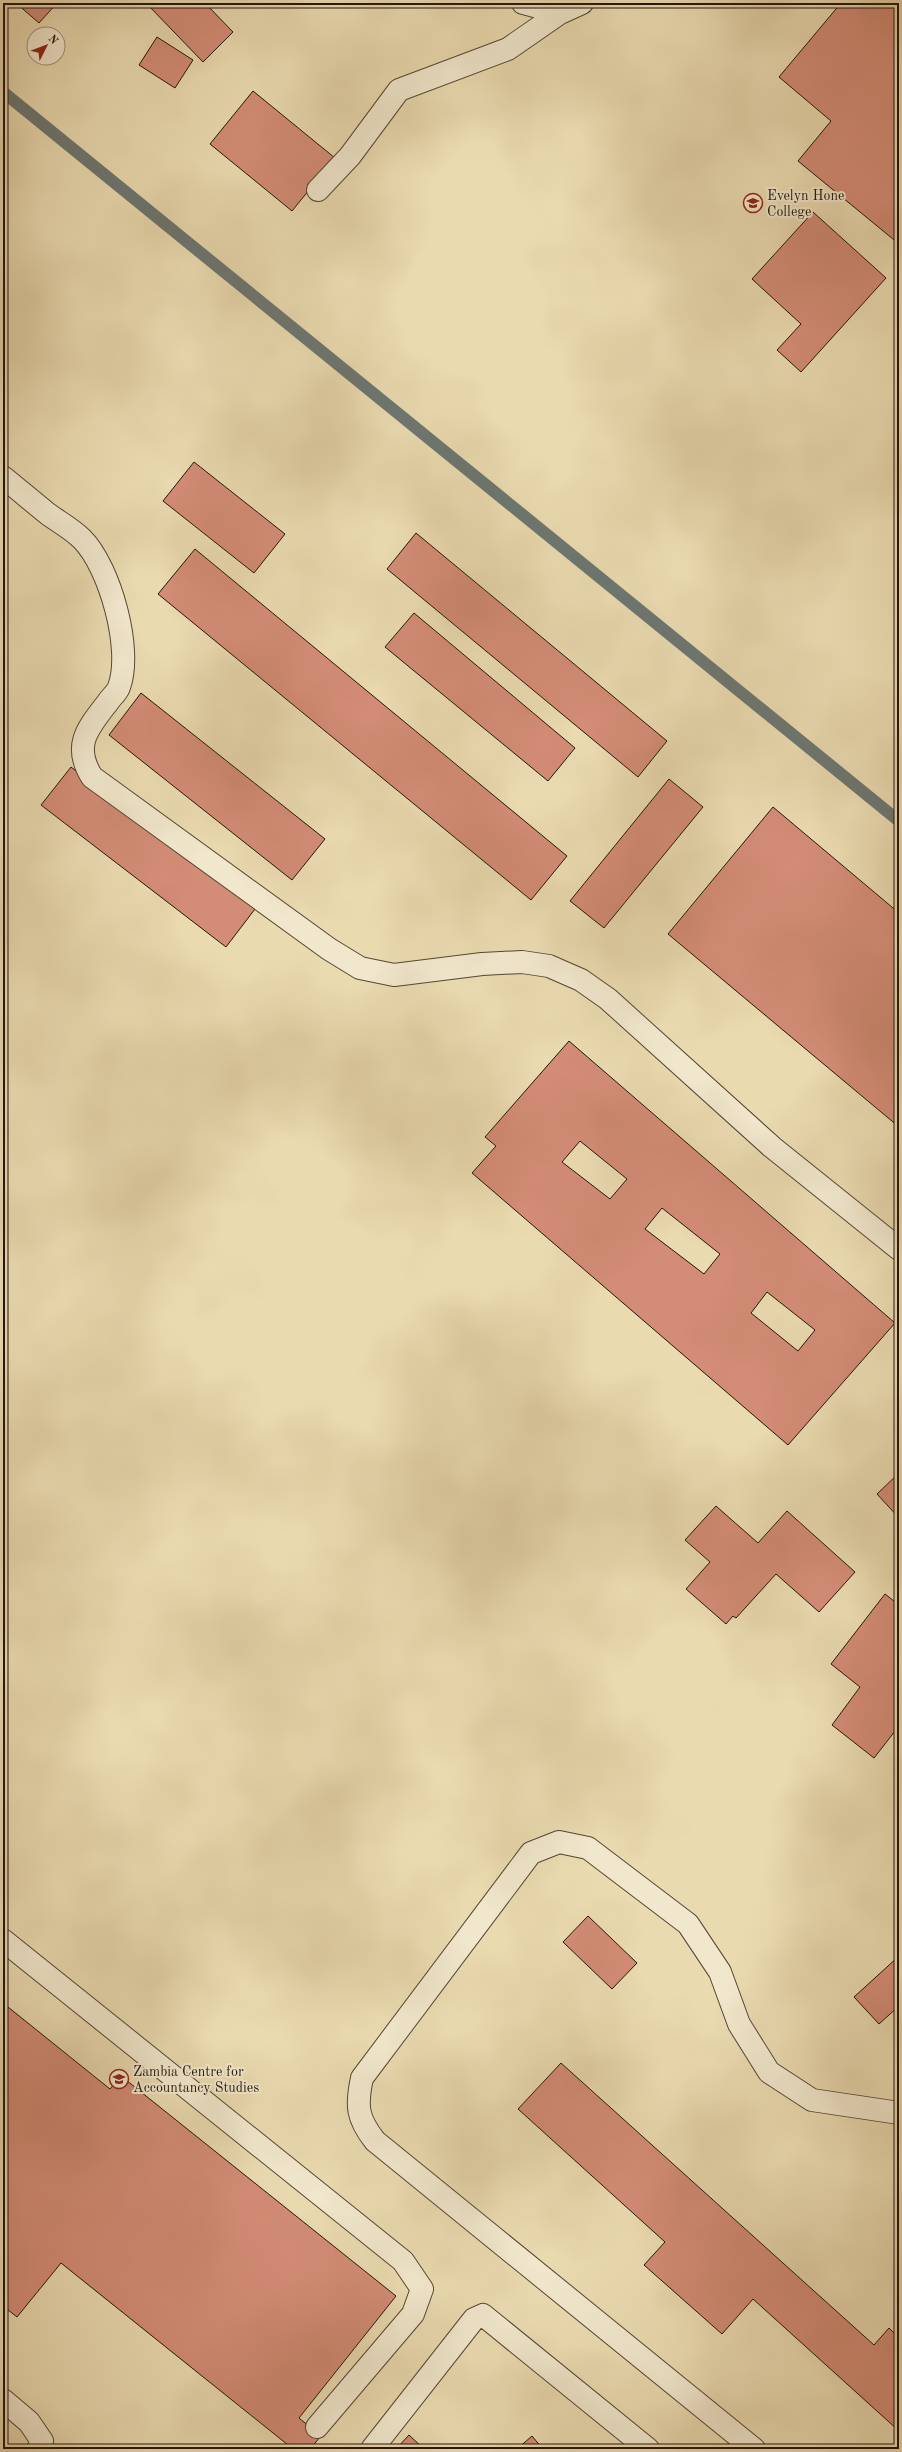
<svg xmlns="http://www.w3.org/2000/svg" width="902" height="2452" font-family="'Old Standard TT',serif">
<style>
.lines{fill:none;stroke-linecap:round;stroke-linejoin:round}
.stream{stroke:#6c7772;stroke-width:12}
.building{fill:#d38c76;stroke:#23150a;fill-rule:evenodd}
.lane-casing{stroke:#554634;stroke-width:24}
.lane{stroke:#f1e7cc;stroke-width:22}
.labels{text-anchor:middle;stroke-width:4;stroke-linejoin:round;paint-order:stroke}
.poi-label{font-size:14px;fill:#23150a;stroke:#f1e7cc;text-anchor:start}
</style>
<rect width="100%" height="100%" fill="#eadab0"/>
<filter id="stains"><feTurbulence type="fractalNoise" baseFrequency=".005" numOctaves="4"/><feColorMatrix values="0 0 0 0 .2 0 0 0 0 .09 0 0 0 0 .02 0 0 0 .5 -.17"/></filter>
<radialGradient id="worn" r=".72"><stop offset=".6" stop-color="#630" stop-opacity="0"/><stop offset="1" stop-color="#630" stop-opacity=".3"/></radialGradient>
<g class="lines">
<!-- stream -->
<path class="stream" d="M3 92 899 821"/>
</g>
<!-- building -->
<path class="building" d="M16 3H57L39 23Z
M146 3H205L233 32 203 62Z
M841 3H899V244L798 161 831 121 779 77Z
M157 37 193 60 175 88 139 65Z
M253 91 335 158 292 211 210 144Z
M813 212 886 278 801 372 777 350 801 324 752 279Z
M194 462 285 534 254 573 163 501Z
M416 533 667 741 638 777 387 569Z
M195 549 567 856 531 900 158 594Z
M414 613 575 748 548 781 385 647Z
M141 693 325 839 292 880 109 735Z
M71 767 255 909 226 947 41 805Z
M669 779 703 807 604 928 570 901Z
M773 807 899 913V1127L668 934Z
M569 1041 895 1323 788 1445 472 1173 496 1146 485 1137ZM580 1141 627 1179 610 1199 562 1162ZM662 1208 720 1254 704 1274 645 1229ZM767 1292 815 1330 798 1351 751 1313Z
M899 1473V1518L877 1494Z
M716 1506 758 1543 787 1511 855 1572 819 1612 776 1574 736 1618 733 1616 726 1624 686 1589 710 1562 685 1540Z
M885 1594 899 1605V1726L874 1758 832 1725 860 1687 831 1664Z
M588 1916 637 1963 612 1989 563 1942Z
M899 1956V2006L879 2024 854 1997Z
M3 2003 110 2089 121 2076 396 2296 299 2418 321 2436 310 2449H293L61 2263 17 2317 3 2306Z
M561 2063 874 2345 889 2328 899 2338V2431L753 2299 722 2334 644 2265 665 2242 518 2109Z
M409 2435 424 2449H396Z
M532 2436 543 2449H517Z"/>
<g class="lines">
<defs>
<path id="lane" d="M523 3 560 13 582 3
M318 190 350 156 399 90 508 49 560 13
M3 477C18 489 33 502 48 514 59 522 72 529 82 539 110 567 133 650 119 687 117 693 111 697 108 702 88 728 72 745 92 777L329 949 360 968 394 975 482 964 522 962 549 966 581 980 608 999 772 1147 899 1249
M3 1940 403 2261 422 2289 413 2314 317 2427
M3 2400 29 2422 42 2441 38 2449
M372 2449 474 2319 483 2315 648 2449
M754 2449 375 2141C357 2118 356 2106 362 2078L531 1853 559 1842 588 1848 688 1924 720 1972 739 2024 769 2072 812 2100 899 2113"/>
</defs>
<!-- lane casing -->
<use href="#lane" class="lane-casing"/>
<!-- lane -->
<use href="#lane" class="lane"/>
</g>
<!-- icons -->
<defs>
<symbol id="university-ring" viewBox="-11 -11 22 22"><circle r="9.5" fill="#f1e7cc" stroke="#8f2418" stroke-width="1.5"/><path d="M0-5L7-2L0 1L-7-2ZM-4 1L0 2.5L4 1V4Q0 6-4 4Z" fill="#8f2418"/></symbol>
</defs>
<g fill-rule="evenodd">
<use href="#university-ring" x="742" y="192" width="22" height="22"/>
<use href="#university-ring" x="108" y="2068" width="22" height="22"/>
</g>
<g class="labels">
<!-- poi labels -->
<g class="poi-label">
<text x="767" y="200">Evelyn Hone<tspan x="767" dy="16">College</tspan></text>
<text x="133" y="2076">Zambia Centre for<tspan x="133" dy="16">Accountancy Studies</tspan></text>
</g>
</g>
<!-- margin -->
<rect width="902" height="2452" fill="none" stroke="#eadab0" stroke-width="16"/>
<rect x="4" y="4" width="894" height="2444" fill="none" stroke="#23150a" stroke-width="2"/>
<rect x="8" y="8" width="886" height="2436" fill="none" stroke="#23150a"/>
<!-- north arrow -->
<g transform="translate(46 46) rotate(48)"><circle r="19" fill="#f1e7cc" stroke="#9f937e"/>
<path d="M0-3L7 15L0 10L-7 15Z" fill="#8f2418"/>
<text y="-6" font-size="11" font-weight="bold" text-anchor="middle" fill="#23150a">N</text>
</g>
<rect width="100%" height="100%" filter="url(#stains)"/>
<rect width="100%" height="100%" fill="url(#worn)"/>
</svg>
